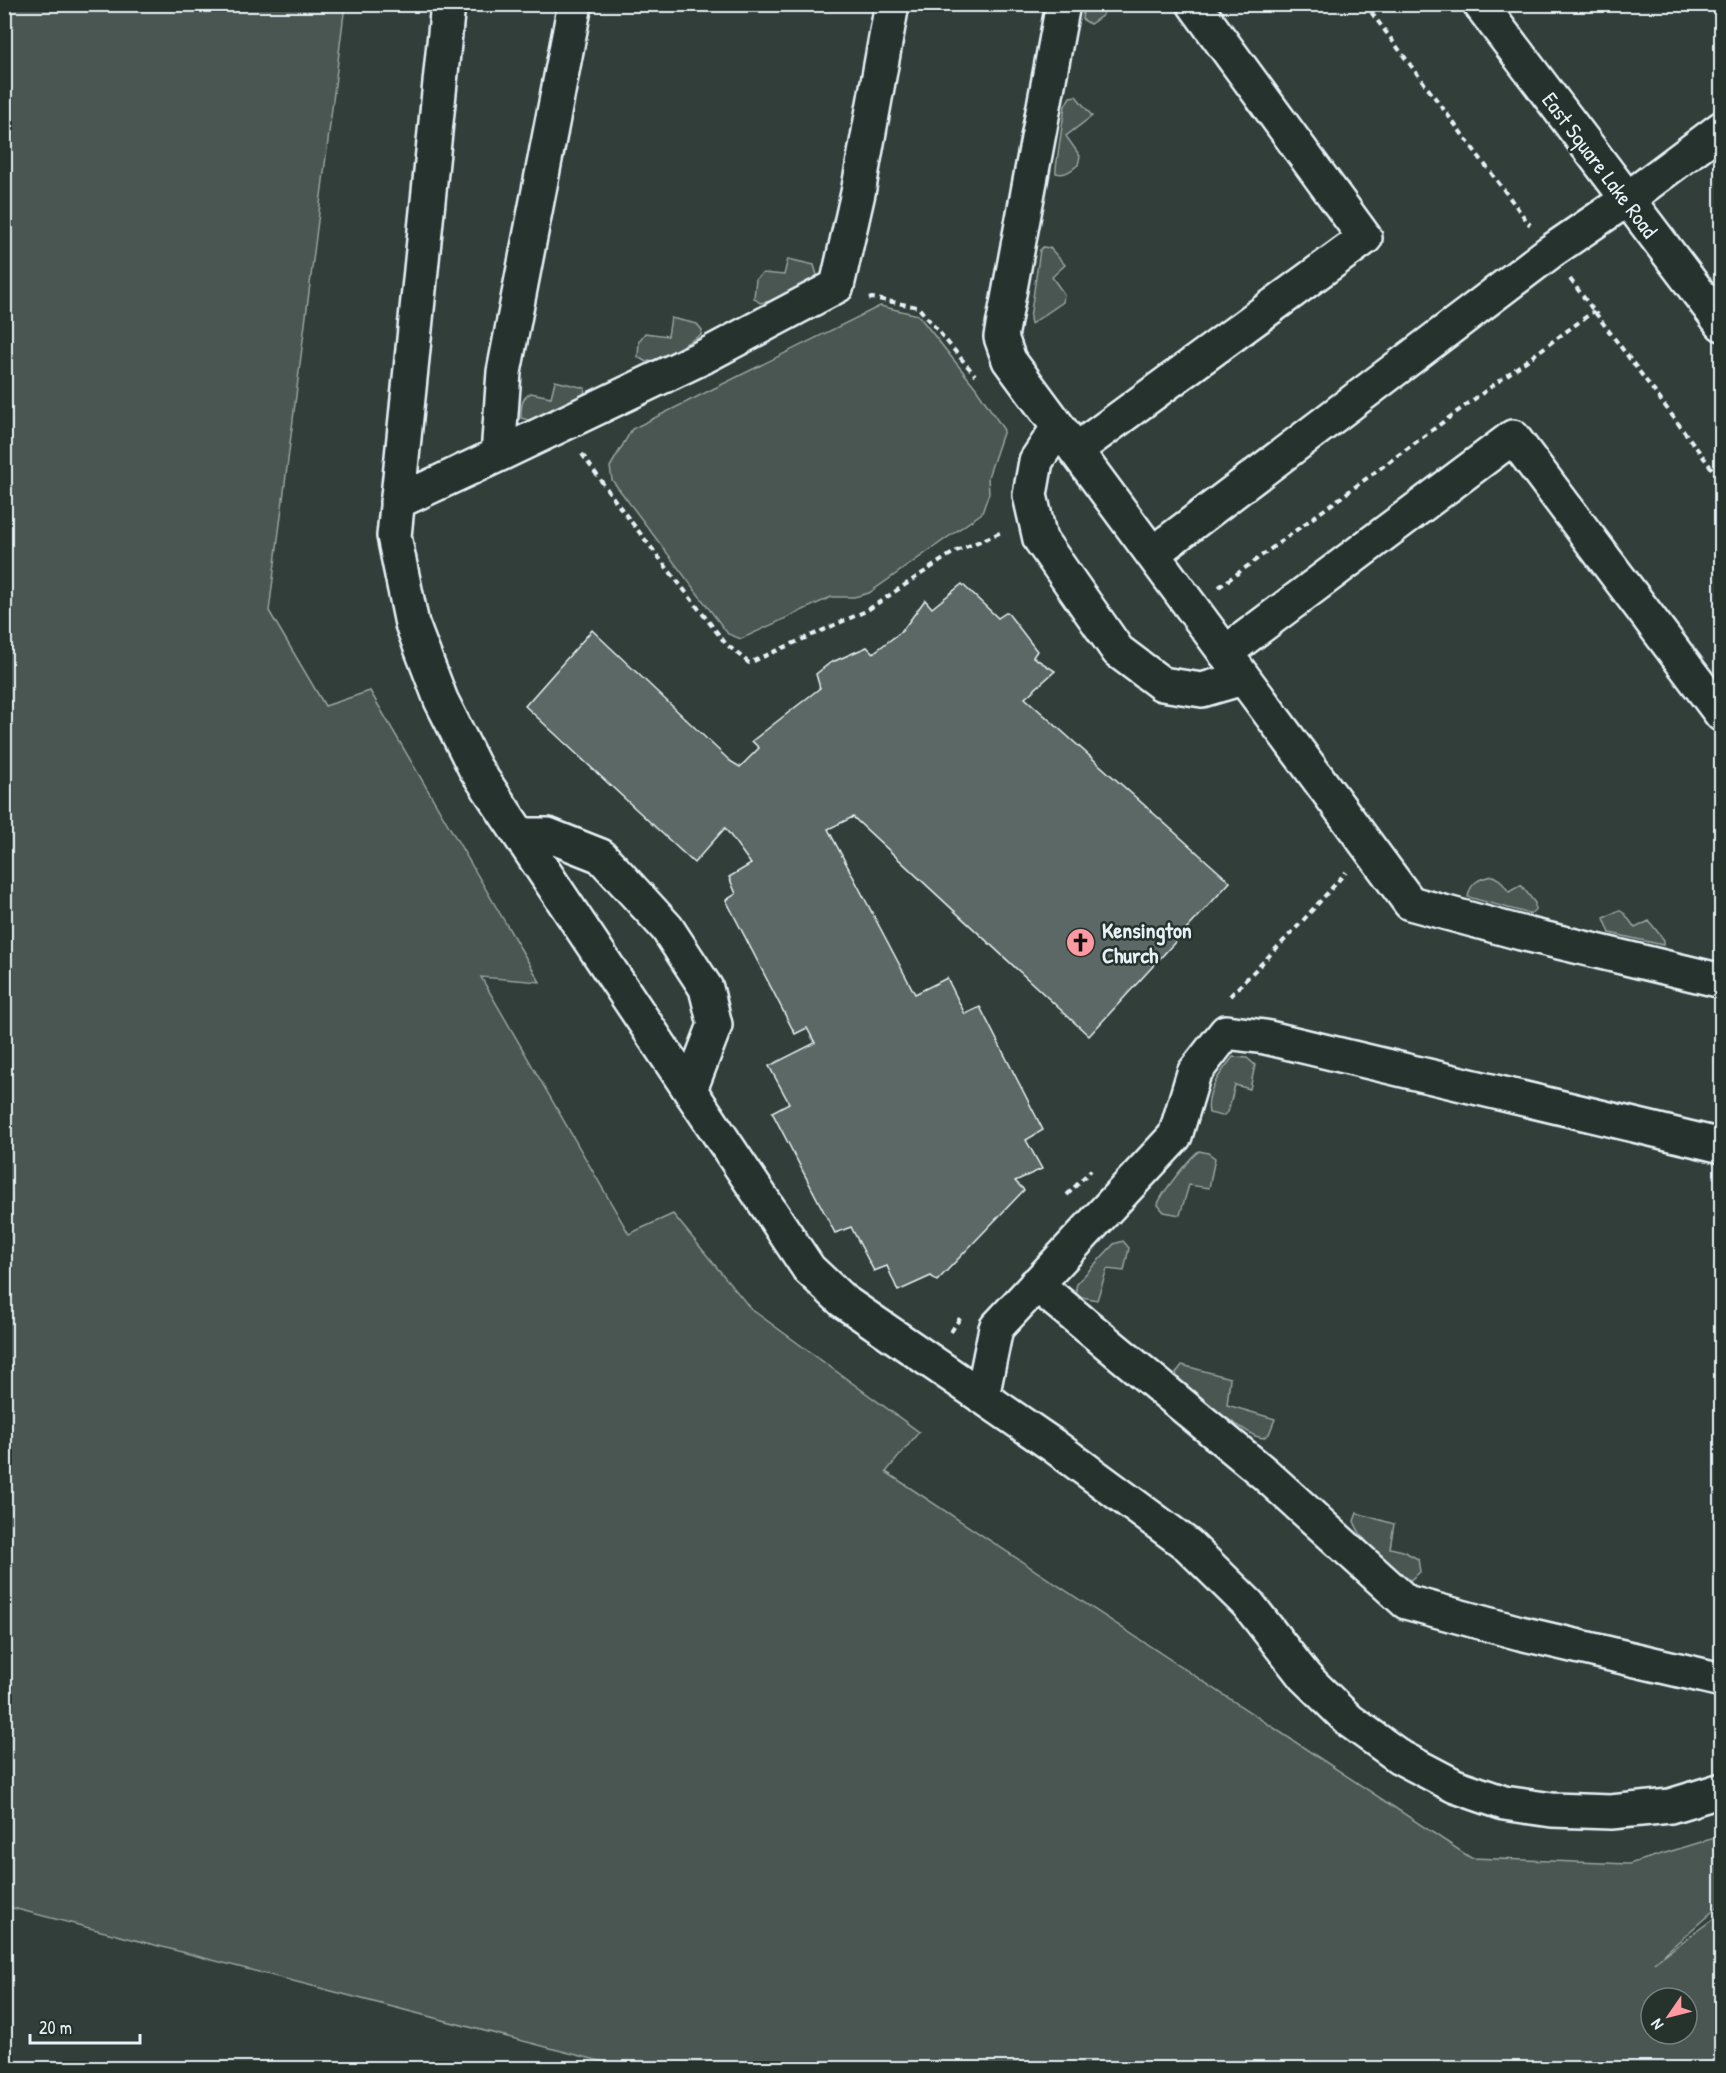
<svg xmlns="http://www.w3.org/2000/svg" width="1726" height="2073" font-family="'Patrick Hand',sans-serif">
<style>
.green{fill:#495651;stroke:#98a4a4;stroke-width:1.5;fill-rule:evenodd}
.building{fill:#5c6865;stroke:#e8f1f8;stroke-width:1.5}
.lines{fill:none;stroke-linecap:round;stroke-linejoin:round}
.minor-casing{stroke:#e8f1f8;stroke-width:38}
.major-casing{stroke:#e8f1f8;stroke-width:38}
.path{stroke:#e8f1f8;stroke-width:4;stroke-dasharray:6 4.5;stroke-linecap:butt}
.minor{stroke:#26332d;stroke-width:33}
.major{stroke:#26332d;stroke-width:33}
.labels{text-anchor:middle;stroke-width:5;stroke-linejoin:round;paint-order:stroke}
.street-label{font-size:22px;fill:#e8f1f8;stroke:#26332d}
.poi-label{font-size:22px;font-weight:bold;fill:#e8f1f8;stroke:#26332d;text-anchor:start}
</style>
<rect width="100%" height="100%" fill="#323e39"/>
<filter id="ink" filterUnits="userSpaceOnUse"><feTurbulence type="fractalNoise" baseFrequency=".0167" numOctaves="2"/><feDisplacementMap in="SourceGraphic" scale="12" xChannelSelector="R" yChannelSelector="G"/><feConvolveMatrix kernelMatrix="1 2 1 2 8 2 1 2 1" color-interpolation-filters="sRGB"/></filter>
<g filter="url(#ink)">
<!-- green -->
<path class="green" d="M4 5H345L269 611 325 706 370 691 540 982 481 977 629 1234 673 1214 751 1309 919 1432 886 1472 1471 1858 1629 1864 1721 1836V1904L1654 1963 1721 1913V2068H627L5 1906ZM1651 1998H1687V2034H1651Z
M1084 5H1105L1103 15 1090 24 1082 19Z
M1076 96 1092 116 1066 136 1080 156 1078 165C1071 170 1065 176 1056 173V168L1065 106 1070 97Z
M1043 247 1050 248 1065 265 1052 277 1064 294 1063 302 1031 324 1030 318 1040 250Z
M788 259 814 265 817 275 812 280 770 301 760 303 754 298 756 279 763 273 784 275Z
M880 306 918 315 976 388 1004 430 988 477 989 493 982 513 869 593 854 597H831L741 639 728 634 612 480 610 467 632 429Z
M671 318 697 324 702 330 701 335 663 357 646 362 638 357 639 341 645 333 668 336Z
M555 381 585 388 584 395 541 419 531 421 521 418C521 407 521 398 531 393L551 397Z
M1493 876 1500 880 1509 892 1521 885 1535 903V910L1530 914 1468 897C1470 883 1479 878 1493 876Z
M1619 910 1625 914 1635 928 1649 921 1664 940 1663 945 1610 933 1604 918Z
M1233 1057 1247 1058 1255 1065 1250 1089 1235 1085 1228 1112 1222 1116 1209 1113C1205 1092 1220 1073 1233 1057Z
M1199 1151 1208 1153 1215 1158 1209 1188 1189 1185 1180 1215 1164 1212 1158 1205C1159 1196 1191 1156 1199 1151Z
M1123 1241 1129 1248 1124 1271 1107 1269 1097 1300 1077 1296 1076 1287 1078 1282 1114 1244Z
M1182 1365 1230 1378 1227 1405 1275 1419 1269 1434 1263 1438 1255 1436C1237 1425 1181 1392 1176 1373Z
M1357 1513 1394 1524 1390 1548 1403 1551 1418 1559 1420 1572 1409 1581C1391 1571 1361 1541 1354 1521Z"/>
<!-- building -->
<path class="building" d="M962 584 998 618 1007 612 1037 651 1033 657 1055 671 1025 698 1230 882 1089 1036 853 817 828 829 915 994 947 978 965 1014 980 1007 1043 1130 1026 1140 1042 1169 1015 1181 1024 1190 937 1281 931 1276 898 1291 887 1266 874 1271 851 1227 835 1233 772 1112 789 1103 769 1066 815 1043 807 1028 795 1034 726 900 736 894 729 877 751 864 725 828 694 863 525 706 592 630 730 761 740 767 759 748 752 741 820 688 816 674 830 663 867 647 873 653 902 631 925 600 932 608Z"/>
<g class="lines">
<defs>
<path id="minor" d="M448 4 394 536 412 624 441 700 475 768 809 1269 843 1301 1054 1446 1188 1545 1248 1604 1305 1677 1350 1721 1400 1757 1455 1786 1504 1803 1552 1810 1611 1812 1670 1806 1722 1790
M575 4 504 372 498 455 705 356 837 286 858 193 892 4
M1063 4 1001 337 1009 360 1410 903 1521 933 1722 981
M1058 428 1036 461 1030 495 1040 539 1118 651 1162 684 1202 690 1243 678
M1076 450 1365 238 1194 4
M397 502 498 455
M1152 554 1550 252 1626 200 1722 128
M1225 653 1513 437 1722 715
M520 835H548L601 856 667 928 706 988 715 1025 690 1090
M1036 1284 1264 1473 1406 1602 1520 1633 1722 1680
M982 1397 996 1328 1175 1136 1194 1073 1226 1032 1265 1037 1722 1146"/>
<path id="major" d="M1480 4 1722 324"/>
</defs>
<!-- minor casing -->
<use href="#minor" class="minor-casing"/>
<!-- major casing -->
<use href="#major" class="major-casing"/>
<!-- path -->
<path class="path" d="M1365 4 1530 225
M1570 279 1722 482
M869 299 872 298 918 307 975 375
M582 454 619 506 726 644 749 663 866 611 954 552 1004 531
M1219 587 1594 311
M1230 996 1299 925 1346 872
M1067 1195 1091 1170
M951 1332 960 1318"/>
<!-- minor -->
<use href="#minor" class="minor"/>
<!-- major -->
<use href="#major" class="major"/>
</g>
</g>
<!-- icons -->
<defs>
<symbol id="church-disc" viewBox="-11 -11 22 22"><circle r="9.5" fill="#ff9aa2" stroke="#26332d"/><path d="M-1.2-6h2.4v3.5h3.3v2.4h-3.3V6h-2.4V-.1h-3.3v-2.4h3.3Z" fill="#111"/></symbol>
</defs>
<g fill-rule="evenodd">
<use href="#church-disc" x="1064" y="926" width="33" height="33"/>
</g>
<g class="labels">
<!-- street labels -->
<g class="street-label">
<text transform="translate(1600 165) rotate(53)" y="8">East Square Lake Road</text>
</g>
<!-- poi labels -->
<g class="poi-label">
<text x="1102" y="938">Kensington<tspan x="1102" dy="25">Church</tspan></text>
</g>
</g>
<!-- margin -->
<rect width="1726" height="2073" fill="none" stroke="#26332d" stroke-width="24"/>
<rect x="12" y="12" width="1702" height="2049" fill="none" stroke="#e8f1f8" stroke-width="2" filter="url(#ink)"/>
<!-- north arrow -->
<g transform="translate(1669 2016) rotate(235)"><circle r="28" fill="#26332d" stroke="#747f7e" stroke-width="1.5"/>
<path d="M0-4.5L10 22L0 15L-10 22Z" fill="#ff9aa2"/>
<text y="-9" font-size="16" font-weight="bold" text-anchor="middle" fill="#e8f1f8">N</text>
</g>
<!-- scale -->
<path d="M30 2034v9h110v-9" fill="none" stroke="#e8f1f8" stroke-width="3"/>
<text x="39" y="2034" font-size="18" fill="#e8f1f8" stroke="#26332d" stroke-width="4.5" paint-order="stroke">20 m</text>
</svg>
